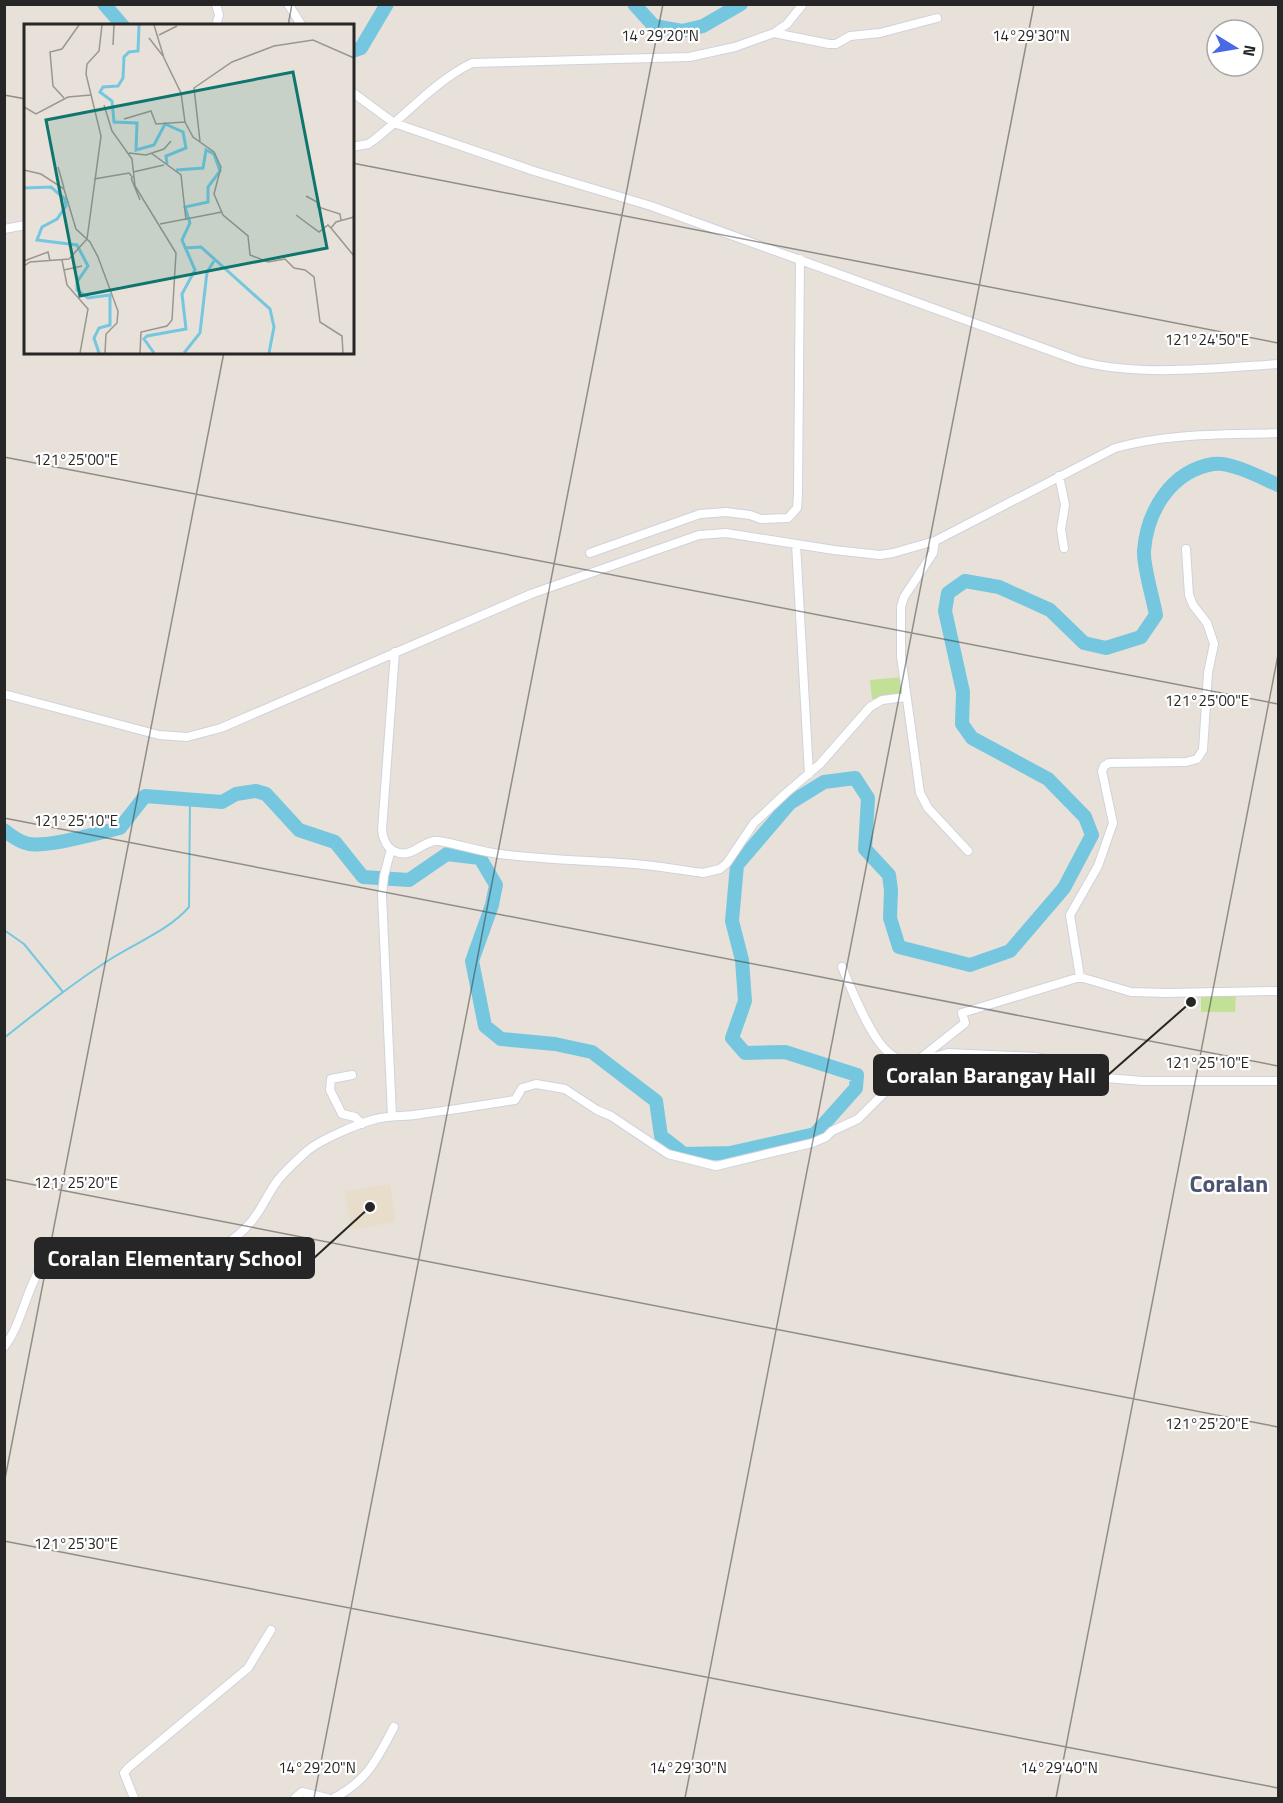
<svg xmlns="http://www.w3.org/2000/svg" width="1283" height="1803" font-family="'Titillium Web',sans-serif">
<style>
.education{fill:#e8ddca}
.pitch{fill:#c3e097}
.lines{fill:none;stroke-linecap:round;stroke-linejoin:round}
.stream{stroke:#75c7e0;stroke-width:2}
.river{stroke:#75c7e0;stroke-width:14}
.minor-casing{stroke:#cfd2de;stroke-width:10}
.minor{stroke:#fff;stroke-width:8}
.ticks{fill:none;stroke:#262626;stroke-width:1.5;stroke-opacity:0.45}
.labels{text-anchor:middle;stroke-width:4.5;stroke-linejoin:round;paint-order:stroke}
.quarter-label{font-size:24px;font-weight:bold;fill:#4c5472;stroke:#fff}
.inset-river{fill:none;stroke:#75c7e0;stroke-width:3}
.inset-road{fill:none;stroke:#9a9691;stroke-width:1.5}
.view{fill:#0f766e;fill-opacity:0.15;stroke:#0f766e;stroke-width:3}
.inset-edge{fill:none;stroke:#262626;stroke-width:3}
.ticks-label{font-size:15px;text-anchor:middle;fill:#262626;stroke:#fff;stroke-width:4.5;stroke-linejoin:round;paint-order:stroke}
.leader{fill:none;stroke:#262626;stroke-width:2}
.callout-dot{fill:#262626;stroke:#fff;stroke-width:2}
.callout{fill:#262626;stroke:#262626;stroke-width:2}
.callout-label{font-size:22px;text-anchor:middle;font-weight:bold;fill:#fff}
</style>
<rect width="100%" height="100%" fill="#e8e1d9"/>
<!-- education -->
<path class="education" d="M390 1184 395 1222 351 1230 345 1191Z"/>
<!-- pitch -->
<path class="pitch" d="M902 677 904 695 872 699 870 680Z
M1201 993H1236L1235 1012H1201Z"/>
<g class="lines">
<!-- stream -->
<path class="stream" d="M4 930 24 944 63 992
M4 1038C38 1011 72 984 109 960 135 943 168 931 189 907L190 799"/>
<!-- river -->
<path class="river" d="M104 4 123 26
M634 4 654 26 682 31 703 26 741 4
M352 51 361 48 387 4
M4 830C11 836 20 842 29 844 50 847 98 833 120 828L145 796 222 802 236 794 256 791 266 794 299 830 335 842 363 877 409 880 447 854 480 858 496 885 492 905 472 961 485 1026 501 1039 555 1044 592 1052 656 1101 661 1136 684 1154 730 1153 815 1134 856 1088 857 1075 785 1052 745 1053 732 1038 745 1001 742 960 732 921 737 865 790 803 824 782 855 778 868 798 865 849 889 875 891 890 890 918 899 947 970 965 1010 951 1064 888 1092 835 1085 817 1048 779 972 738 962 724 963 692 945 611 948 593 965 581 999 587 1050 610 1084 643 1106 648 1141 637 1156 615C1153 598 1143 566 1144 551 1147 511 1171 471 1213 464 1230 461 1262 478 1278 485"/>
<defs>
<path id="minor" d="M288 4 302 26
M216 26 219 15 216 4
M774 33 829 44H836L850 36 880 33 937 18
M352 92 394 123 534 171 651 206 1079 361C1138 377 1217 368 1278 364
M352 147 368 144 374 140C406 115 435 81 472 63L689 57 735 47 774 33 787 24 803 4
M4 229 26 225
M1059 476 1065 505 1061 529 1064 548
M935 541 933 553 904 597 901 607V656L920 793 928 808 968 851
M796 544 809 774
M590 553 700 514 726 512 750 515 761 519 788 518 797 508 798 494 800 259
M395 652 382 830C383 839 387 849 396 852 413 859 423 839 439 841 457 844 475 850 493 853 540 860 588 860 635 864 658 866 681 870 703 873L720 869 727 863 754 823 786 793 820 764 870 707 882 700 906 697
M4 694 159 735 187 737 221 728 531 594 699 535 726 533 834 550 880 555 893 553 935 541 1115 448C1168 433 1223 435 1278 433
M391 849 384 876 382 895 392 1116
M842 967C851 989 870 1036 887 1051 894 1058 903 1062 911 1066
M1080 977 1070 915 1098 866 1113 823 1102 771 1104 766 1109 763 1186 762 1197 759 1203 750 1208 673 1214 644 1207 623 1193 605 1189 595 1186 549
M919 1061 948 1053 1035 1057 1060 1062 1093 1077 1143 1081H1278
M352 1075 331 1079 330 1090 342 1114 355 1117 362 1124
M4 1347C26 1319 26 1276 55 1252 80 1233 113 1266 139 1272 156 1275 176 1268 192 1262 214 1253 235 1241 251 1222 262 1209 268 1193 278 1180 286 1170 297 1160 307 1151 320 1140 359 1123 376 1119 391 1115 406 1117 421 1114 453 1110 484 1105 515 1100L522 1088 536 1084 565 1089 597 1110 611 1116 668 1154 716 1166 812 1143 826 1137 832 1131 858 1119 911 1066 965 1023 962 1013 1080 977 1131 992 1166 993 1278 991
M134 1798 124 1773 128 1768 248 1668 271 1630
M295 1798 302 1792 327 1798
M334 1798C368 1780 377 1759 394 1727"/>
</defs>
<!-- minor casing -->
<use href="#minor" class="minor-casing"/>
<!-- minor -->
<use href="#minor" class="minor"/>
</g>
<!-- ticks -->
<path class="ticks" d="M288 26 292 4M4 95 26 99M352 163 1278 343M4 457 1278 704M4 818 1278 1066M4 1179 1278 1427M4 1484 224 352M4 1541 1278 1788M314 1798 663 4M685 1798 1034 4M1056 1798 1278 655"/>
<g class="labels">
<!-- quarter labels -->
<g class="quarter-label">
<text x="1229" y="1192">Coralan</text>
</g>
</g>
<!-- overview -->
<g transform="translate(24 24)">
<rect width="330" height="330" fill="#e8e1d9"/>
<path class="inset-river" d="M115 1 114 27 105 28 100 33 99 54 94 62 79 63 76 68 88 77 90 98 113 99 112 126 130 121 141 100 159 108 162 124 142 132 143 140M0 164 27 163 41 175 42 182 33 195 18 203 13 216 53 221 64 242 53 258V266L64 274 86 271V301L75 304 70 314 75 329M160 224 177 223 246 285 250 303 245 329M130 329 120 315 123 312 162 305 158 270 171 246 158 216 166 199 161 183 184 178V163L196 147 190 130 182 126 179 144 152 146M160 329 176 309 183 248 190 237"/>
<path class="inset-road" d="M130 1 140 34 157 69 161 98 169 113 190 128 197 143 190 170 199 191 224 212 226 231 244 238 261 235 270 244 281 246 290 253 296 298 318 312 319 329M135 11 153 2M125 14 139 32M89 21 90 1M40 74 29 62 26 28 38 25 55 1M80 81 88 107 108 135 111 162 152 229 148 296 143 302 117 308 116 329M0 83 12 90 44 73 67 71M100 95 127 87 132 100 161 98M176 117 170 64 208 38 250 22 289 16 330 34M105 129 122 131 140 125 147 117M127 129 157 151 162 196M34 143 40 164M0 146 17 150 40 165 52 205 66 218 74 233 94 287 93 299 82 310 81 329M109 148 140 141M107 154 116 176M70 155 105 149 109 154M282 172 293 178 294 183 316 190 317 196M272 191 295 208 304 201 307 204M330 193 312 198 307 204 330 232M136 200 198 188M38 236 43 261 64 285 56 329M0 237 24 228 26 237M0 242 6 238 45 235 63 215 77 112 62 50 63 40 75 27 78 1M40 246 58 242"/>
<path class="view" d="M269 48 303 224 56 272 22 96Z"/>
<rect width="330" height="330" class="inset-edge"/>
</g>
<g class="ticks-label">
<text x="660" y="41">14°29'20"N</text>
<text x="1031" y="41">14°29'30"N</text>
<text x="1207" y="345">121°24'50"E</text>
<text x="76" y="465">121°25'00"E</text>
<text x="1207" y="706">121°25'00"E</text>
<text x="76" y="826">121°25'10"E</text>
<text x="1207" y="1068">121°25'10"E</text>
<text x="76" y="1188">121°25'20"E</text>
<text x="1207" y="1429">121°25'20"E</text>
<text x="76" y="1549">121°25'30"E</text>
<text x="317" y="1773">14°29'20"N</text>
<text x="688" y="1773">14°29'30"N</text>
<text x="1059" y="1773">14°29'40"N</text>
</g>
<!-- callouts -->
<path class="leader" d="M1191 1002L1108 1075M370 1207L314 1258"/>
<g class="callout-dot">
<circle cx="1191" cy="1002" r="6"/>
<circle cx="370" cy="1207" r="6"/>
</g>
<g class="callout">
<rect x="874" y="1055" width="234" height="40" rx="6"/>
<rect x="35" y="1238" width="279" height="40" rx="6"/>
</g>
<g class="callout-label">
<text x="991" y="1083">Coralan Barangay Hall</text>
<text x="175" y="1266">Coralan Elementary School</text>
</g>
<!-- border -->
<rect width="1283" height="1803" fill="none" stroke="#262626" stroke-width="12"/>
<!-- north arrow -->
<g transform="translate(1235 48) rotate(101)"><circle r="28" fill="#ffffff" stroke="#a8a8a8" stroke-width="1.5"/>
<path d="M0-4.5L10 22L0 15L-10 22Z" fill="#486ae6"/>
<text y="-9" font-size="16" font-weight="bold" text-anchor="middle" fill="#262626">N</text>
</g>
</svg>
